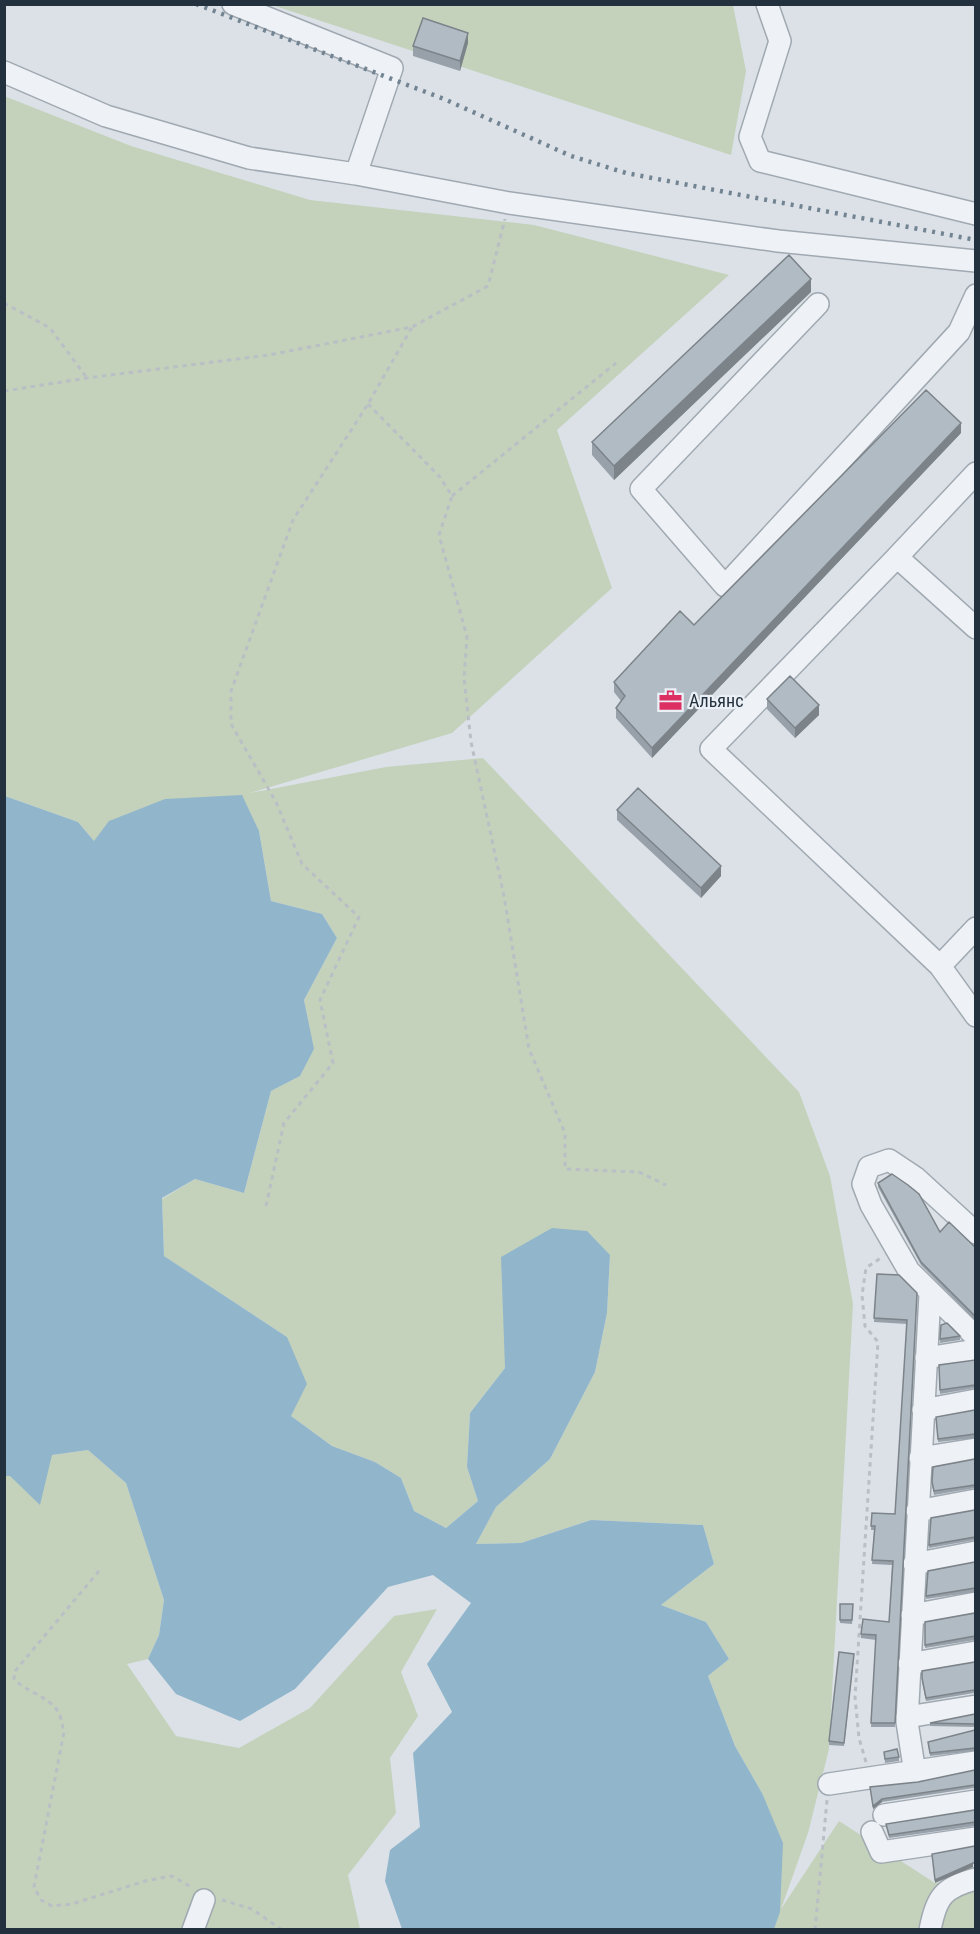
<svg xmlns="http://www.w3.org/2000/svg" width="980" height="1934" font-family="'Roboto Condensed',sans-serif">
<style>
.green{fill:#c4d2bb}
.water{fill:#91b6cc}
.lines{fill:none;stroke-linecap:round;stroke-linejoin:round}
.minor-casing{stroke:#a0a9b1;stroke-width:24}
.path{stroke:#b9bfc5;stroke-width:3;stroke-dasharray:4.5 4.5;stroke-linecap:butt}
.minor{stroke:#eef1f5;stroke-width:21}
.rail{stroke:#728392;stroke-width:4.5;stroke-dasharray:3 6;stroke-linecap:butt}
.wall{fill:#98a1a9}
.shaded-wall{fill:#7c8389}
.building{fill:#b1bbc4;stroke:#7c8389;stroke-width:1.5}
.labels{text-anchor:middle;stroke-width:4.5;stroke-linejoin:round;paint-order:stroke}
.poi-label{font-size:18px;fill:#23313e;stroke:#eaf0f5;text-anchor:start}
</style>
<rect width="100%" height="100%" fill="#dbe1e7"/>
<!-- green -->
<path class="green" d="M272 5H733L746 71 731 155Z
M4 96 131 146 310 200 534 225 729 275 557 430 612 588 452 733 250 793 386 767 483 758 799 1092 830 1176 853 1304 829 1749 808 1833 781 1909 839 1821 935 1883 975 1877V1929H772L762 1793 735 1746 708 1676 729 1659 706 1622 661 1605 714 1564 703 1525 591 1520 521 1543 476 1544 496 1507 550 1459 595 1372 607 1313 610 1255 505 1314V1368L470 1413 467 1467 478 1501 446 1528 414 1511 401 1478 375 1462 332 1446 291 1416 287 1337 164 1256 162 1199 195 1179 244 1193 271 1091 300 1076 313 1049 304 1000 337 938 322 914 271 901 259 831 94 841 78 822 5 796Z
M88 1450 126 1483 164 1600 159 1635 148 1659 127 1664 176 1736 239 1748 310 1708 394 1616 437 1609 401 1672 418 1716 390 1758 396 1813 348 1875 360 1929H5L4 1476H10L52 1455Z"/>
<!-- water -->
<path class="water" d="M242 795 259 831 271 901 322 914 337 938 304 1000 314 1049 300 1076 271 1091 244 1193 195 1179 162 1198 164 1256 287 1337 307 1384 291 1416 332 1446 375 1462 401 1478 414 1511 446 1528 478 1501 467 1467 470 1413 505 1368 501 1257 552 1228 587 1231 610 1255 607 1313 595 1372 550 1459 496 1507 476 1544 521 1543 591 1520 703 1525 714 1564 661 1605 706 1622 729 1659 708 1676 735 1746 762 1793 783 1843 780 1912 774 1929H402L385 1881 390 1850 420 1827 413 1753 452 1712 427 1664 471 1603 433 1575 388 1587 295 1689 240 1721 176 1694 148 1659 159 1635 164 1600 126 1483 88 1450 52 1455 40 1505 10 1476H5V796L78 822 94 841 109 821 165 799Z"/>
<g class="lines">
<defs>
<path id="minor" d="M233 4 392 68 356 174
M767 4 780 41 750 137 760 161 976 214
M4 72 106 116 249 158 356 174 509 203 778 241 976 261
M818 304 641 489 725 586 959 332 976 295
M976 473 897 557 976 628
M897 557 711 749 940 966 976 928
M940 966 976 1016
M976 1233 916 1178 889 1160 869 1167 863 1184 871 1205 909 1271 976 1337
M926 1358 976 1350
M923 1410 976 1400
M920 1458 976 1449
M917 1511 976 1500
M914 1564 976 1552
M912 1615 976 1603
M909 1664 976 1652
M907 1717 976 1706
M915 1773 907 1722 930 1294
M829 1784 976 1762
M884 1815 976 1801
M872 1832 881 1852 976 1838
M193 1930 204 1900
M930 1930C936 1898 943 1887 976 1879"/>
</defs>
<!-- minor casing -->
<use href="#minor" class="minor-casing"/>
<!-- path -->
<path class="path" d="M4 303 50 328 87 378
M4 391 87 378 269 355 412 327 488 286 505 219
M368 404 440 477 452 496 439 535 467 637 464 678 471 742 504 896 529 1049 565 1133V1169L639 1172 666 1185
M452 496 616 363
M266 1206 284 1123 333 1063 320 1000 359 917 302 864 276 802 231 724V691L293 520 368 404 412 327
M99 1571 15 1671 14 1679C26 1692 46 1695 57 1710 61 1715 62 1725 64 1732L34 1887 41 1900 52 1906 72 1904 145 1881 172 1876 191 1887
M866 1762 859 1738 855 1697 878 1342 865 1326 862 1295 866 1268 882 1257
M222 1900 252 1909 282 1930
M815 1930 827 1800"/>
<!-- minor -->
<use href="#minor" class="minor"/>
<!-- rail -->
<path class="rail" d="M196 4 444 99 571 156 626 173 976 240"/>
</g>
<!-- wall -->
<path class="wall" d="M468 43 460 71 413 56V46Z
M811 292 614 480 592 455V442Z
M961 433 652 758 616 718V708L621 701 614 692V682Z
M767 699 819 715 795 738 767 709Z
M617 810 721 876 701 898 617 820Z
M878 1183 940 1232 975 1247V1320L921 1265 878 1187Z
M877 1274 917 1297 895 1727H871L876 1640 861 1638V1634L889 1622 892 1565 872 1564 874 1530H871L872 1513 895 1514 907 1324 874 1322Z
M941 1325 960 1336V1340L940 1343Z
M975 1360V1388L940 1394 939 1365Z
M975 1410V1438L938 1442 936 1421Z
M975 1459V1488L934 1495 932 1485 933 1467Z
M975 1510V1540L929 1548 931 1518Z
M975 1562V1592L926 1599 928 1571Z
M840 1604H853L852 1624 840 1623Z
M975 1613V1640L925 1648V1622Z
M854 1657 844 1746 829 1745V1741Z
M975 1662V1694L974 1693 926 1701 922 1682V1671Z
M975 1714V1727L930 1726V1723Z
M975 1730V1751L930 1756 928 1742Z
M884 1752 899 1757V1761L885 1763Z
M975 1770V1789L974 1788 882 1802 873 1809 870 1787 918 1782Z
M975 1810V1826L889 1838 886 1824Z"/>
<!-- shaded-wall -->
<path class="shaded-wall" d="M468 33V43L460 71V61Z
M811 279V292L614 480V466Z
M961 423V433L652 758V748Z
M819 705V715L795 738V728Z
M721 866V876L701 898V888Z
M882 1799V1802L873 1809V1806Z
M973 1863V1867L935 1883V1880Z"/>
<!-- building -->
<path class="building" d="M423 18 468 33 460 61 413 46Z
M789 255 811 279 614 466 592 442Z
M926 390 961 423 652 748 616 708 625 696 614 682 680 611 694 625Z
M790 676 819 705 795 728 767 699Z
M638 788 721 866 701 888 617 810Z
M892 1174 908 1185 919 1194 940 1232 949 1222 975 1247V1316L921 1262 878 1183Z
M877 1274 899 1275 917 1293 895 1723H871L876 1635 861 1634 863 1619 889 1622 893 1561 872 1560 875 1526H871L872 1513 895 1514 907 1320 874 1318Z
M947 1323 960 1336 940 1339 941 1325Z
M975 1360V1385L940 1390 939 1365Z
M975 1410V1434L938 1439 936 1417Z
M975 1459V1485L934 1491 932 1482 933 1467Z
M975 1510V1537L929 1545 931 1518Z
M975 1562V1588L926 1596 928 1571Z
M840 1604H853L852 1620H840Z
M975 1613V1636L925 1645V1622Z
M839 1652 854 1654 844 1743 829 1741Z
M975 1662V1691L974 1690 926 1698 922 1678V1671Z
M975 1714V1724L930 1723Z
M975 1730V1748L930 1753 928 1742Z
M897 1749 899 1757 885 1759 884 1752Z
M975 1770V1786L974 1785 882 1799 873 1806 870 1787 918 1782Z
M975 1810V1822L889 1835 886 1824Z
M975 1846V1863H973L935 1880 932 1854Z"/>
<!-- icons -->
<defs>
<symbol id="office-bare" viewBox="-9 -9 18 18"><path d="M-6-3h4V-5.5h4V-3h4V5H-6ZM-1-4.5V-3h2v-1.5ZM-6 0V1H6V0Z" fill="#dc2f62" stroke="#eaf0f5" stroke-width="2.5" paint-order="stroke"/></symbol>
</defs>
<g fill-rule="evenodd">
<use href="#office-bare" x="654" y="684" width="33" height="33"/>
</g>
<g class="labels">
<!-- poi labels -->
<g class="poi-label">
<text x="689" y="707">Альянс</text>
</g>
</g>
<!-- border -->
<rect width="980" height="1934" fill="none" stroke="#23313e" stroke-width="12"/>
</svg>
